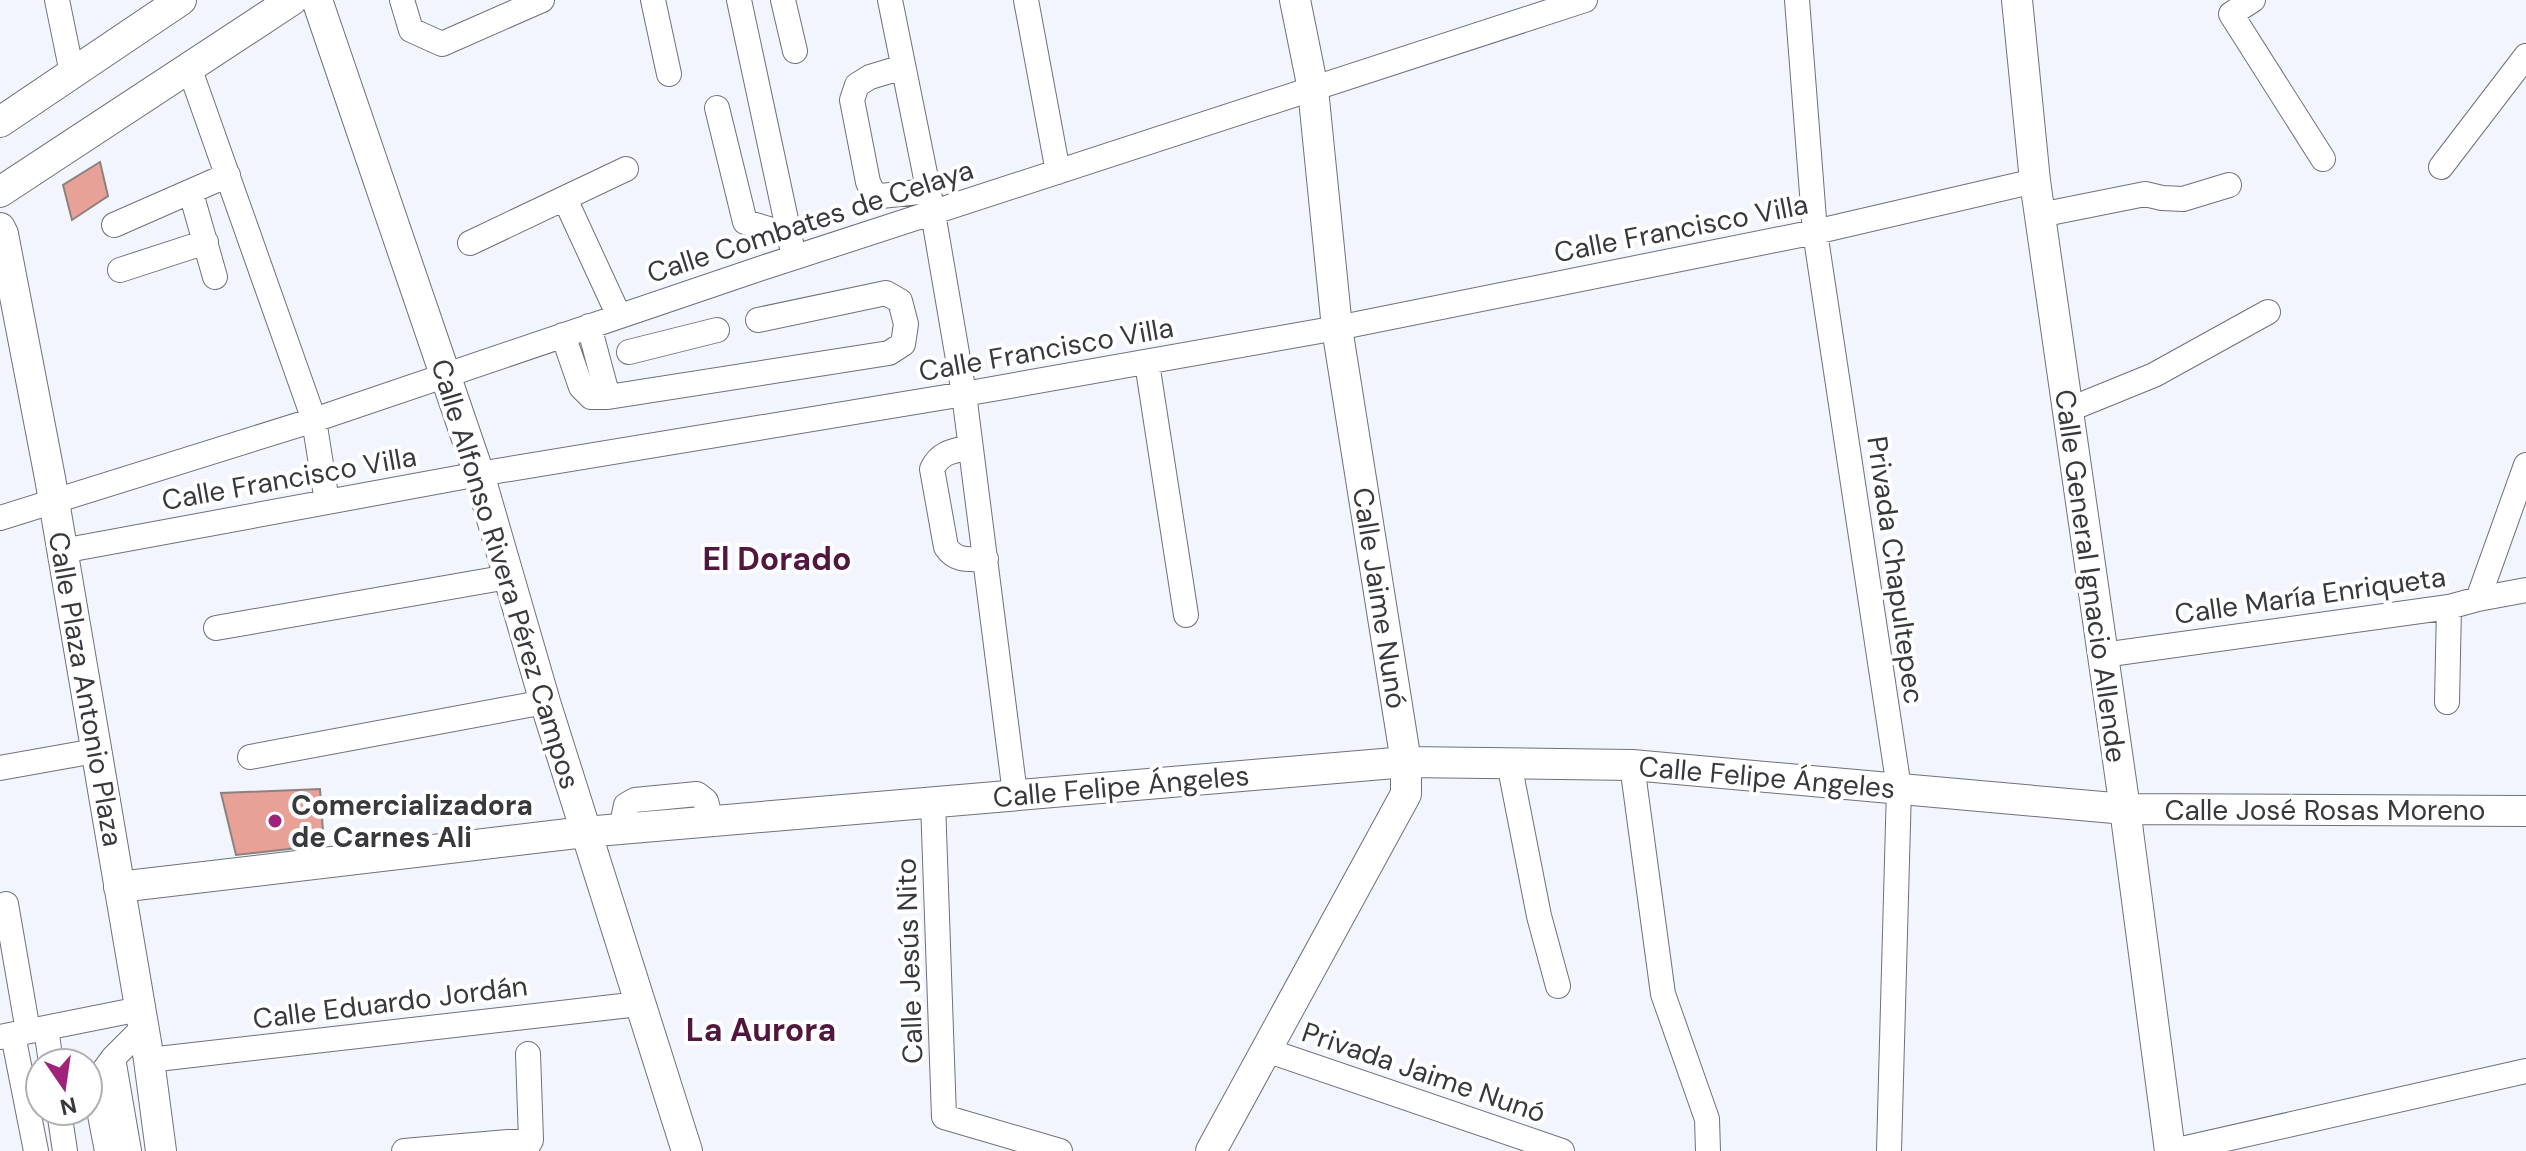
<svg xmlns="http://www.w3.org/2000/svg" width="2526" height="1151" font-family="'DM Sans',sans-serif">
<style>
.building{fill:#e8a196;stroke:#8c817f;stroke-width:2}
.lines{fill:none;stroke-linecap:round;stroke-linejoin:round}
.minor-casing{stroke:#6f717a;stroke-width:26}
.major-casing{stroke:#6f717a;stroke-width:32}
.minor{stroke:#fff;stroke-width:24}
.major{stroke:#fff;stroke-width:30}
.poi-dot{fill:#9f2378;stroke:#fff;stroke-width:3}
.labels{text-anchor:middle;stroke-width:8;stroke-linejoin:round;paint-order:stroke}
.street-label{font-size:28px;fill:#38393d;stroke:#fff}
.poi-label{font-size:28px;font-weight:bold;fill:#38393d;stroke:#fff;text-anchor:start}
.quarter-label{font-size:32px;font-weight:bold;fill:#52173e;stroke:#fff}
</style>
<rect width="100%" height="100%" fill="#f2f4fe"/>
<!-- building -->
<path class="building" d="M100 162 108 196 72 220 63 185Z
M320 789 324 845 236 855 221 793Z"/>
<g class="lines">
<defs>
<path id="minor" d="M57 0 72 73
M402 0 411 30 442 44 542 0
M653 0 669 74
M739 0 794 257
M783 0 795 51
M890 0 933 213 964 394 1015 794
M1026 0 1058 172
M1797 0 1815 232 1899 788 1889 1151
M2253 0 2231 14 2323 159
M189 67 314 420 327 502
M903 67 870 77 857 85 852 100 868 182 873 193 881 196 928 191
M717 108 745 222 789 235
M2441 167 2526 56
M191 193 215 277
M565 199 619 316
M2040 215 2145 194 2162 198 2183 199 2229 185
M114 225 228 175
M470 243 626 169
M120 270 206 242
M589 326 608 397
M563 335 581 387 591 397H608L889 353 903 344 906 324 900 301 886 293 758 320
M629 352 717 330
M1147 363 1186 615
M2068 410 2154 375 2268 312
M970 447C953 451 940 452 932 469L946 547C956 562 969 559 986 559
M0 518 314 420 759 269 1585 0
M62 551 479 474 964 394 1337 328 1815 232 2035 181
M2478 599 2526 465
M216 628 508 577
M2103 655 2449 607 2478 599 2526 590
M2447 702 2449 607
M250 757 545 702
M1509 763 1539 916 1558 986
M1632 765 1663 994 1707 1119 1708 1151
M0 768 95 751
M933 802 944 1117 1060 1151
M621 829 626 805 635 800 697 794 706 801 711 820
M6 904 28 1031
M46 1028 51 1063
M13 1035 36 1151
M0 1037 140 1009
M1266 1050 1562 1151
M113 1058 129 1151
M149 1060 639 1004
M59 1111 65 1151
M107 1151 94 1084 113 1058 143 1028
M404 1151 531 1140
M525 1151 531 1140 528 1054
M2173 1151 2526 1071"/>
<path id="major" d="M317 0 479 474 545 702 687 1151
M2017 0 2035 181 2125 809 2170 1151
M0 122 181 0
M0 192 292 0
M0 228 3 234 50 478 149 1060 161 1151
M119 887 585 832 1406 762 1632 765 2125 809 2526 811
M1211 1151 1406 794V762L1337 328 1313 89 1295 0"/>
</defs>
<!-- minor casing -->
<use href="#minor" class="minor-casing"/>
<!-- major casing -->
<use href="#major" class="major-casing"/>
<!-- minor -->
<use href="#minor" class="minor"/>
<!-- major -->
<use href="#major" class="major"/>
</g>
<!-- markers -->
<circle class="poi-dot" cx="275" cy="821" r="8"/>
<g class="labels">
<!-- street labels -->
<g class="street-label">
<text transform="translate(810 221) rotate(-18)" y="10">Calle Combates de Celaya</text>
<text transform="translate(1681 228) rotate(-11)" y="10">Calle Francisco Villa</text>
<text transform="translate(1046 349) rotate(-10)" y="10">Calle Francisco Villa</text>
<text transform="translate(289 478) rotate(-10)" y="10">Calle Francisco Villa</text>
<text transform="translate(1896 570) rotate(82)" y="10">Privada Chapultepec</text>
<text transform="translate(506 574) rotate(73)" y="10">Calle Alfonso Rivera Pérez Campos</text>
<text transform="translate(2091 576) rotate(82)" y="10">Calle General Ignacio Allende</text>
<text transform="translate(2310 595) rotate(-8)" y="10">Calle María Enriqueta</text>
<text transform="translate(1380 598) rotate(81)" y="10">Calle Jaime Nunó</text>
<text transform="translate(86 689) rotate(80)" y="10">Calle Plaza Antonio Plaza</text>
<text transform="translate(1767 777) rotate(5)" y="10">Calle Felipe Ángeles</text>
<text transform="translate(1121 786) rotate(-5)" y="10">Calle Felipe Ángeles</text>
<text x="2325" y="820">Calle José Rosas Moreno</text>
<text transform="translate(909 961) rotate(-92)" y="10">Calle Jesús Nito</text>
<text transform="translate(390 1002) rotate(-7)" y="10">Calle Eduardo Jordán</text>
<text transform="translate(1424 1072) rotate(19)" y="10">Privada Jaime Nunó</text>
</g>
<!-- poi labels -->
<g class="poi-label">
<text x="291" y="815">Comercializadora<tspan x="291" dy="32">de Carnes Ali</tspan></text>
</g>
<!-- quarter labels -->
<g class="quarter-label">
<text x="777" y="570">El Dorado</text>
<text x="761" y="1041">La Aurora</text>
</g>
</g>
<!-- north arrow -->
<g transform="translate(64 1087) rotate(167)"><circle r="38" fill="#ffffff" stroke="#afb0b1" stroke-width="2"/>
<path d="M0-6L14 30L0 20L-14 30Z" fill="#9f2378"/>
<text y="-12" font-size="22" font-weight="bold" text-anchor="middle" fill="#38393d">N</text>
</g>
</svg>
